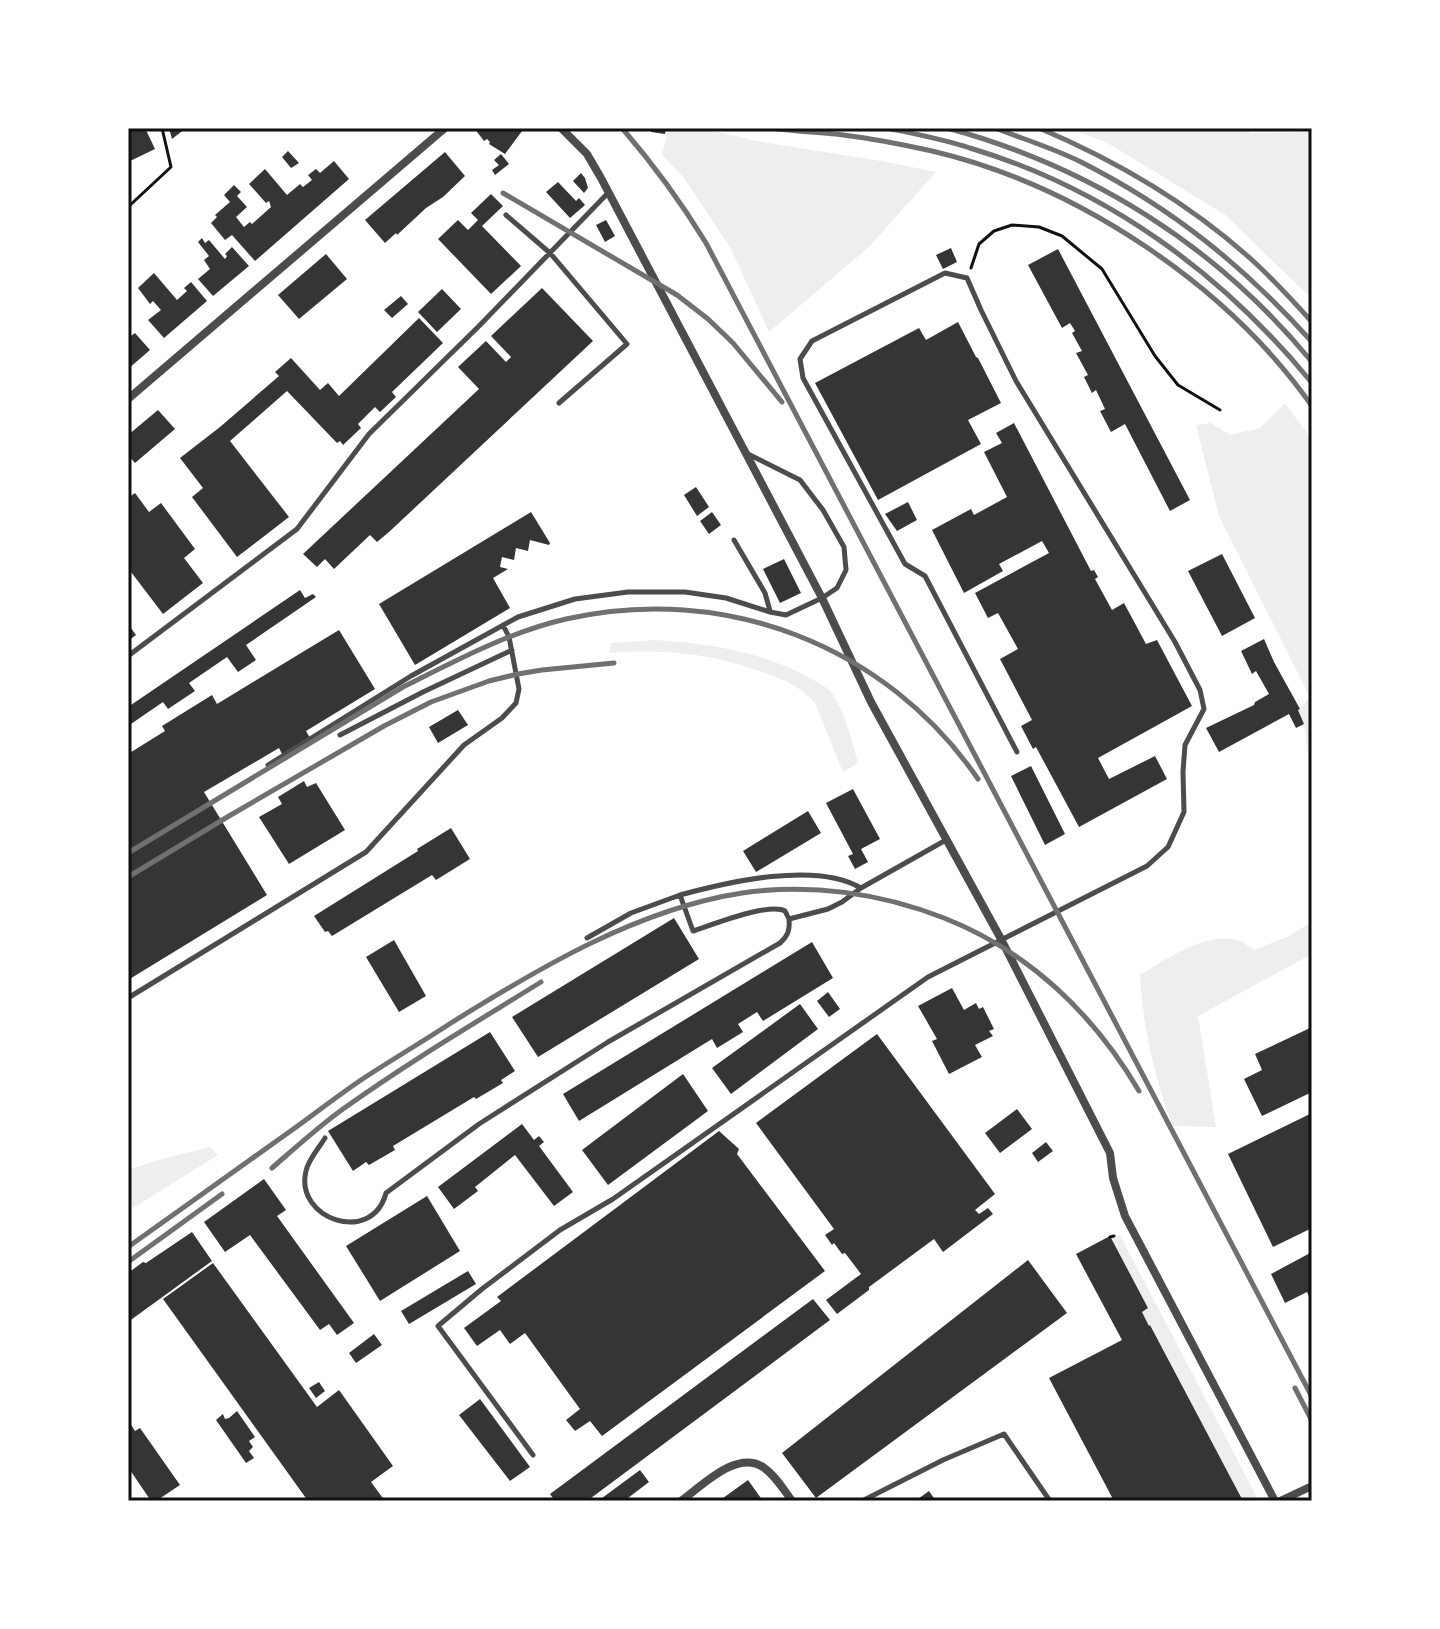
<svg xmlns="http://www.w3.org/2000/svg" width="1440" height="1629" font-family="Mulish,sans-serif">
<style>
.green{fill:#eee}
.building{fill:#353535}
.lines{fill:none;stroke-linecap:round;stroke-linejoin:round}
.path{stroke:#111;stroke-width:3}
.service{stroke:#4c4c4c;stroke-width:5}
.minor{stroke:#4c4c4c;stroke-width:8}
.rail{stroke:#707070;stroke-width:5}
.neatline{fill:none;stroke:#111;stroke-width:3}
</style>
<rect width="100%" height="100%" fill="#fff"/>
<!-- green -->
<path class="green" d="M669 128H702L756 141 887 162 936 172 869 247 769 332 731 249 684 178 662 155Z
M1067 128H1252L1249 133 1312 132V299L1224 214 1106 142Z
M1285 403 1312 440V783L1304 724 1298 711 1310 697 1219 516 1196 425 1211 423 1230 435 1260 428Z
M655 640C709 643 769 653 817 682 822 685 828 688 832 693 845 712 852 741 858 763L843 772 815 703C800 685 778 677 756 670 708 653 659 649 609 653L611 643Z
M1312 922V954L1198 1016 1216 1127 1173 1126C1154 1077 1143 1027 1140 975 1167 959 1204 932 1237 940 1243 941 1249 947 1254 950L1289 936Z
M210 1147 218 1155 128 1211V1170L158 1160Z
M1120 1235 1259 1501H1243L1151 1326H1149L1142 1312 1148 1308 1112 1239Z"/>
<!-- building -->
<path class="building" d="M128 128H145L155 149 128 162Z
M169 128H186L172 139Z
M474 128H518L522 131 505 154 489 144 490 142 487 139 484 141Z
M651 128H666L665 134 651 132Z
M288 151 299 163 291 168 282 157Z
M445 152 465 176 443 197 426 208 397 235 396 233 385 243 365 220Z
M501 154 509 164 495 175 492 170 499 165 494 160Z
M334 161 349 179 255 261 232 235 225 240 211 223 217 217 215 215 230 202 224 195 234 185 241 192 237 196 247 207 236 217 244 227 250 222 252 224 271 207 269 201 266 203 249 184 265 169 287 195 300 184 303 187 312 180 308 175 316 169 320 173Z
M581 173 585 178 588 188 584 193 573 181Z
M558 182 576 201 579 198 585 205 570 218 546 192Z
M491 194 503 206 482 226 521 266 491 294 438 239 458 220 468 230 478 220 471 213Z
M606 220 615 236 605 242 596 225Z
M202 238 205 243 209 240 225 259 227 256 225 254 232 247 249 266 213 296 198 279 210 269 204 260 209 256 198 242Z
M951 248 957 262 943 269 936 255Z
M1058 249 1190 500 1170 511 1125 424 1111 432 1100 411 1105 409 1096 390 1092 393 1084 377 1088 375 1076 353 1082 351 1072 333 1075 331 1070 323 1062 328 1028 265Z
M326 254 347 279 299 319 278 295Z
M154 273 177 300 187 291 184 288 191 282 207 301 164 338 148 320 161 310 153 301 150 304 138 288Z
M542 288 593 341 389 532 377 542 370 535 334 569 325 559 317 567 303 554 479 389 458 367 486 341 506 362 511 357 491 336Z
M442 289 461 309 437 332 418 312Z
M401 296 408 304 392 318 384 310Z
M419 318 443 343 392 392 396 397 380 412 375 407 358 424 361 428 343 445 340 441 337 443 287 391 230 441 289 517 237 557 192 497 203 488 180 458 220 427 279 376 275 372 291 358 320 390 328 383 339 396Z
M958 322 976 357 978 358 1001 403 968 420 981 444 878 500 815 383 919 328 926 340Z
M135 333 150 350 128 369V338Z
M158 410 175 429 135 463 128 455V435Z
M1014 423 1091 571 1094 570 1098 577 1095 579 1112 610 1124 603 1146 644 1157 640 1192 706 1098 758 1109 779 1155 756 1167 779 1079 827 1036 747 1033 749 1021 726 1032 720 1000 659 1018 649 998 613 988 618 975 593 1049 553 1042 541 999 564 1003 571 964 593 932 530 971 509 974 515 1007 497 984 452 1002 443 996 433Z
M696 487 709 507 697 516 684 495Z
M135 493 149 512 161 503 195 549 184 558 203 583 163 614 128 568V498Z
M908 502 917 520 897 531 885 514Z
M531 512 550 543 549 545 530 540 528 551 516 548 514 560 502 557 500 567 508 569 493 578 510 608 415 665 379 604Z
M712 512 721 525 709 534 700 521Z
M1222 554 1255 618 1222 636 1188 571Z
M784 559 801 593 780 603 763 569Z
M300 590 305 598 313 594 316 597 246 645 256 660 238 672 227 657 189 683 195 691 168 709 163 702 128 726V707Z
M128 624 136 635 128 641Z
M339 630 375 689 306 731 310 738 282 754 279 748 204 792 267 895 128 980V754L165 731 162 726 212 695 217 704Z
M1264 639 1274 662 1300 709 1298 710 1304 724 1296 728 1289 714 1219 752 1206 728 1254 705 1255 702 1269 694 1256 671 1252 674 1241 651Z
M458 710 468 725 438 743 429 727Z
M1031 766 1065 834 1045 845 1011 776Z
M304 781 307 787 316 783 345 830 289 864 259 817 282 804 278 797Z
M853 789 880 839 861 849 868 862 855 869 848 856 853 854 826 803Z
M808 811 821 833 756 872 743 851Z
M451 828 470 859 436 880 432 875 332 936 328 931 325 932 314 916 418 851 417 849Z
M674 918 699 959 538 1057 512 1017Z
M394 940 426 996 399 1012 366 957Z
M812 942 833 978 763 1021 757 1012 738 1024 743 1032 717 1048 712 1039 579 1121 563 1094Z
M952 988 964 1010 976 1003 979 1009 983 1007 994 1029 989 1031 993 1036 975 1045 982 1057 949 1074 932 1041 937 1039 918 1006Z
M828 992 840 1009 829 1017 817 1001Z
M800 1004 818 1029 731 1094 712 1068Z
M1312 1027V1092L1262 1116 1244 1079 1262 1070 1255 1054Z
M490 1032 515 1071 501 1080 503 1083 476 1099 474 1097 393 1146 395 1150 369 1165 366 1162 353 1171 328 1131Z
M877 1034 995 1194 975 1210 979 1214 988 1208 993 1214 943 1252 934 1239 869 1287V1290L837 1314 826 1300 861 1274 845 1253 842 1254 834 1243 832 1245 825 1235 834 1229 756 1123Z
M683 1074 708 1111 608 1185 582 1150Z
M1017 1109 1032 1129 1000 1153 985 1133Z
M1312 1113V1228L1273 1247 1228 1154Z
M522 1124 534 1140 539 1136 544 1142 539 1146 573 1192 554 1206 515 1155 475 1187 478 1191 454 1209 438 1187Z
M719 1131 739 1149 737 1154 825 1271 602 1436 590 1421 575 1431 566 1420 580 1409 525 1333 510 1344 500 1330 477 1346 464 1328 501 1301 497 1297Z
M1046 1142 1053 1151 1038 1162 1032 1153Z
M264 1179 286 1210 277 1216 354 1323 337 1335 329 1324 320 1330 250 1235 225 1252 204 1222Z
M427 1196 460 1251 380 1301 346 1246Z
M192 1232 212 1261 128 1322V1273L143 1262 146 1263Z
M1110 1236 1148 1308 1142 1312 1149 1326 1150 1325 1243 1501H1114L1049 1378 1122 1340 1076 1254Z
M1312 1252V1303L1307 1292 1285 1303 1271 1274Z
M1028 1260 1067 1313 816 1498 782 1453Z
M213 1263 317 1407 339 1390 393 1466 371 1482 385 1501H308L163 1299Z
M468 1271 476 1284 409 1324 401 1311Z
M813 1299 830 1320 587 1501H555L550 1494Z
M374 1334 382 1345 356 1363 349 1353Z
M319 1382 325 1391 316 1398 309 1388Z
M480 1399 530 1467 510 1481 459 1415Z
M237 1411 255 1437 249 1441 253 1447 249 1451 254 1458 246 1463 216 1420 223 1414 225 1419 229 1418Z
M128 1420 135 1431 140 1428 180 1485 156 1501H151L128 1467Z
M640 1470 649 1482 624 1501H598Z
M748 1480 763 1501H719Z
M929 1491 936 1501H915Z"/>
<g class="lines">
<!-- path -->
<path class="path" d="M128 207 171 167 162 128
M971 268 979 244 994 231 1012 225 1039 227 1062 236 1102 269 1155 356 1178 385 1220 410
M1110 1237 1114 1236"/>
<!-- service -->
<path class="service" d="M506 215 550 253 627 344 559 403
M734 540 765 593 770 611
M128 656 297 529 369 434 478 327 608 193
M340 735 423 692 512 650
M268 765 411 676 518 617 575 599 628 592H685L726 598 770 612 786 615 822 598 837 588 846 570 844 547 823 510 800 480 746 453
M680 895C728 882 816 861 861 888
M587 938 631 913 680 895 693 931C712 925 769 902 785 911L789 919
M128 998 366 852 464 745 502 718 516 703 519 689 509 637 503 625
M325 1138C319 1148 308 1160 306 1171 294 1219 372 1246 386 1193L479 1124 608 1042 780 943C788 936 790 930 789 919L828 909 842 902 861 888 946 840
M533 1455 438 1326 482 1289 560 1230 613 1199 928 977 1147 866 1168 847 1184 812 1183 772 1185 745 1204 709 1200 690 1175 642 1016 381 981 310 967 278 945 273 812 341 800 359 803 378 905 564 925 576 1017 752
M862 1501 943 1460 1004 1434 1050 1501"/>
<!-- minor -->
<path class="minor" d="M561 128 587 154 601 178 822 598 871 702 1001 939 1110 1153 1113 1178 1125 1216 1275 1501
M128 399 445 128
M681 1501C702 1486 736 1450 763 1467 775 1475 784 1490 792 1501
M1280 1501 1312 1486"/>
<!-- rail -->
<path class="rail" d="M622 128C653 164 681 202 706 243L1312 1397
M770 128C792 131 814 132 836 134 868 138 901 144 932 151 1077 185 1226 284 1312 406
M887 128C915 134 943 139 970 148 1107 189 1222 273 1312 383
M947 128C1091 167 1217 246 1312 362
M995 128C1023 139 1053 148 1081 162 1172 208 1244 266 1312 342
M1039 128C1117 161 1189 203 1252 260 1273 279 1293 301 1312 322
M503 193 677 295 708 319 733 343 782 402
M128 853 403 687C455 661 509 632 566 619 724 583 886 645 978 779
M128 877 229 816 384 726 431 702 489 681 518 674 542 670 614 663
M272 1168C295 1148 318 1127 343 1109 407 1063 475 1023 541 982
M128 1247C180 1210 233 1172 285 1135 312 1116 337 1096 364 1078 393 1059 422 1042 451 1023 539 968 638 909 742 893 810 883 880 893 944 918 1028 951 1093 1013 1139 1091
M128 1262 222 1194
M1295 1388 1312 1421"/>
</g>
<!-- border -->
<rect width="1440" height="1629" fill="none" stroke="#ffffff" stroke-width="260"/>
<rect x="130" y="130" width="1180" height="1369" class="neatline"/>
</svg>
